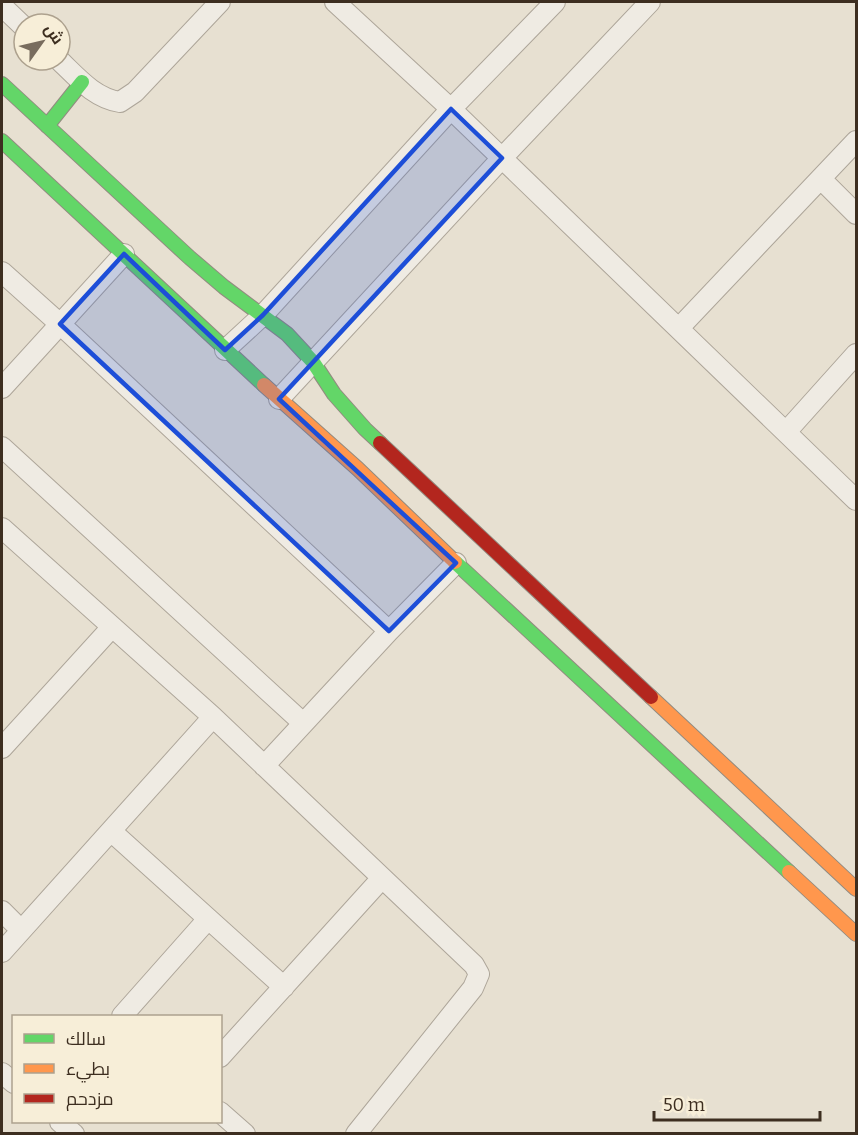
<svg xmlns="http://www.w3.org/2000/svg" width="858" height="1135" font-family="Bitter,Cairo,serif">
<style>
.lines{fill:none;stroke-linecap:round;stroke-linejoin:round}
.street-casing{stroke:#ada599;stroke-width:22}
.fast-casing{stroke:#928b80;stroke-width:16}
.slow-casing{stroke:#928b80;stroke-width:16}
.jam-casing{stroke:#928b80;stroke-width:16}
.street{stroke:#efebe3;stroke-width:20}
.fast{stroke:#63d668;stroke-width:14}
.slow{stroke:#ff974d;stroke-width:14}
.jam{stroke:#b3261e;stroke-width:14}
.marked{fill:#1d4ed8;fill-opacity:0.2;stroke:#1d4ed8;stroke-width:4.5;stroke-linejoin:round}
</style>
<rect width="100%" height="100%" fill="#e7e0d1"/>
<g class="lines">
<defs>
<path id="street" d="M335 2 451 109 856 500
M2 6 24 27
M59 60C77 77 94 98 120 102L135 92 220 2
M821 179 856 214
M2 272 60 324 389 631
M679 328 856 141
M225 350 263 315 451 109 555 2
M2 388 124 254
M279 399 502 158 650 2
M786 432 856 354
M2 447 303 723
M2 528 213 717 474 965 479 974 473 988 356 1134
M2 748 112 627
M264 766 389 631 456 563
M111 831 284 987
M2 911 21 930
M2 952 213 717
M122 1016 208 919
M220 1057 382 878
M2 1073 14 1083
M220 1112 245 1134
M60 1122 74 1134"/>
<path id="fast" d="M2 84 190 258 224 287 287 334 313 362 334 394 365 429 380 443
M47 126 82 82
M2 141 264 385
M455 562 789 872"/>
<path id="slow" d="M264 385 358 469 455 562
M651 697 856 889
M789 872 856 934"/>
<path id="jam" d="M380 443 651 697"/>
</defs>
<!-- street casing -->
<use href="#street" class="street-casing"/>
<!-- fast casing -->
<use href="#fast" class="fast-casing"/>
<!-- slow casing -->
<use href="#slow" class="slow-casing"/>
<!-- jam casing -->
<use href="#jam" class="jam-casing"/>
<!-- street -->
<use href="#street" class="street"/>
<!-- fast -->
<use href="#fast" class="fast"/>
<!-- slow -->
<use href="#slow" class="slow"/>
<!-- jam -->
<use href="#jam" class="jam"/>
</g>
<!-- marked area -->
<path class="marked" d="M451 109 502 158 279 399 456 563 389 631 60 324 124 254 225 350 263 315Z"/>
<!-- border -->
<rect width="858" height="1135" fill="none" stroke="#3d2e20" stroke-width="6"/>
<!-- legend -->
<rect x="12" y="1015" width="210" height="108" fill="#f7eed8" stroke="#ada18e" stroke-width="1.5"/>
<rect x="24" y="1034" width="30" height="9" fill="#63d668" stroke="#ada18e" stroke-width="1.5"/>
<text x="66" y="1045" font-size="18" fill="#3d2e20">سالك</text>
<rect x="24" y="1064" width="30" height="9" fill="#ff974d" stroke="#ada18e" stroke-width="1.5"/>
<text x="66" y="1075" font-size="18" fill="#3d2e20">بطيء</text>
<rect x="24" y="1094" width="30" height="9" fill="#b3261e" stroke="#ada18e" stroke-width="1.5"/>
<text x="66" y="1105" font-size="18" fill="#3d2e20">مزدحم</text>
<!-- north arrow -->
<g transform="translate(42 42) rotate(56)"><circle r="28" fill="#f7eed8" stroke="#ada18e" stroke-width="1.5"/>
<path d="M0-4.5L10 22L0 15L-10 22Z" fill="#786c5e"/>
<text y="-9" font-size="16" font-weight="bold" text-anchor="middle" fill="#3d2e20">ش</text>
</g>
<!-- scale -->
<path d="M654 1111v9h166v-9" fill="none" stroke="#3d2e20" stroke-width="3"/>
<text x="663" y="1111" font-size="18" fill="#3d2e20" stroke="#f7eed8" stroke-width="4.5" paint-order="stroke">50 m</text>
</svg>
